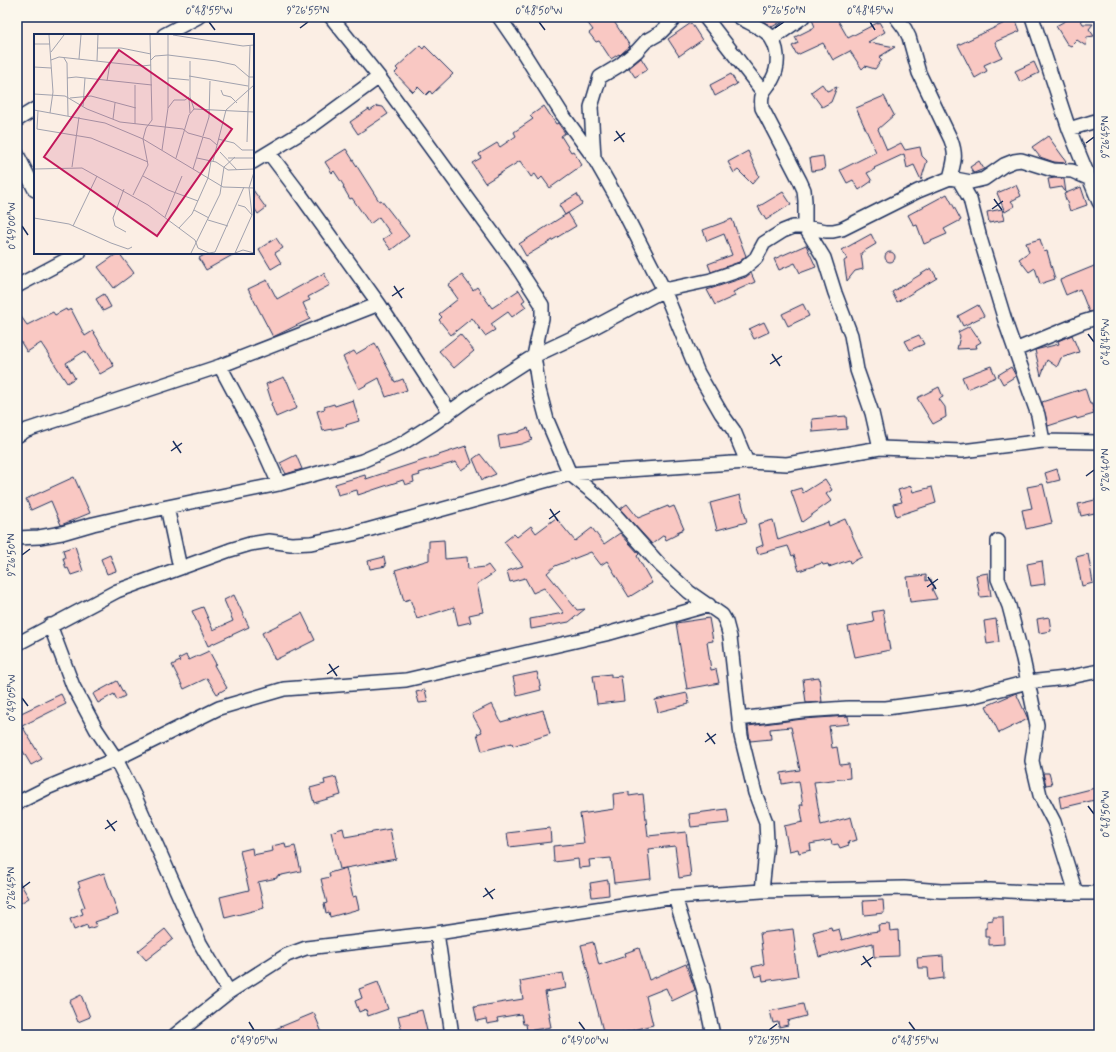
<svg xmlns="http://www.w3.org/2000/svg" width="1116" height="1052" font-family="Mynerve,sans-serif">
<style>
.building{fill:#f9c8c3;stroke:#1b2f5e}
.lines{fill:none;stroke-linecap:round;stroke-linejoin:round}
.street-casing{stroke:#1b2f5e;stroke-width:16}
.street{stroke:#fbf7ec;stroke-width:13}
.ticks{fill:none;stroke:#1b2f5e;stroke-width:1.5}
.inset-road{fill:none;stroke:#a1a2ae;stroke-width:1}
.view{fill:#c2185b;fill-opacity:0.15;stroke:#c2185b;stroke-width:2}
.inset-edge{fill:none;stroke:#1b2f5e;stroke-width:2}
.neatline{fill:none;stroke:#1b2f5e;stroke-width:1.5}
.ticks-label{font-size:10px;text-anchor:middle;fill:#1b2f5e}
</style>
<rect width="100%" height="100%" fill="#fbeee4"/>
<filter id="ink" filterUnits="userSpaceOnUse"><feTurbulence type="fractalNoise" baseFrequency=".025" numOctaves="2"/><feDisplacementMap in="SourceGraphic" scale="8" xChannelSelector="R" yChannelSelector="G"/><feConvolveMatrix kernelMatrix="1 2 1 2 8 2 1 2 1" color-interpolation-filters="sRGB"/></filter>
<g filter="url(#ink)">
<!-- building -->
<path class="building" d="M594 17H611L630 46 620 55 619 54 611 59 599 41 596 42 589 33 593 30 587 22Z
M756 17H789L772 27Z
M811 17H836L848 38 879 22 885 32 868 42 895 47 879 57 882 60 875 69 865 66 862 69 850 51 833 60 823 43 797 55 792 46 798 43 795 37 815 27Z
M1072 17H1079L1083 24H1093L1089 29 1094 36 1087 37 1086 46 1077 40 1071 46 1067 44 1056 26Z
M1015 18 1020 31 995 42 1002 57 984 65 987 71 975 78 958 45Z
M691 23 702 40 679 56 668 39Z
M420 46 423 49 425 46 453 74 432 94 430 91 426 95 418 87 413 92 395 73 398 70 396 68Z
M641 58 648 69 635 77 629 68Z
M1034 62 1039 73 1020 82 1015 71Z
M731 74 737 84 715 96 710 85Z
M822 84 827 91 837 87 831 102 822 107 811 92Z
M884 96 894 115 878 129 887 150 901 143 905 150 920 147 922 156 927 161 921 180 914 165 907 168 904 154 874 168 875 169 867 173 872 181 859 190 853 180 847 183 840 170 876 152 856 108Z
M377 106 383 107 388 114 358 134 350 122 369 109 370 111Z
M544 106 556 124 558 123 565 133 561 136 571 152 573 151 582 165 550 188 542 177 539 180 535 174 531 177 520 161 485 183 472 163 481 158 479 154 497 143 500 147 516 136 514 132 533 119 530 116Z
M1048 136 1066 161 1064 163 1054 162 1040 157 1032 147Z
M346 149 379 201 381 200 409 236 391 250 383 239 391 234 379 217 370 224 352 198 350 199 343 187 344 186 334 171 332 173 325 162Z
M748 151 759 176 752 184 738 170 734 173 728 162Z
M823 156 825 169 812 171 810 158Z
M979 161 984 169 974 173 970 167Z
M1055 178 1064 179 1066 193 1081 187 1087 205 1070 211 1064 194 1066 193 1062 187 1050 189 1048 179Z
M1016 185 1021 196 1011 201 1015 206 1005 212 997 193Z
M253 190 266 208 258 214 253 206Z
M783 192 791 204 766 220 758 207Z
M577 194 582 204 565 215 559 205Z
M947 194 961 220 944 229 947 234 924 244 917 225 914 226 908 215Z
M1002 209 1005 220 989 223 987 212Z
M568 213 576 226 526 256 519 244Z
M732 219 746 256 739 262 711 272 708 264 732 255 724 234 707 241 703 230Z
M871 234 876 244 861 253 863 269 855 271 847 281 844 261 847 259 842 250Z
M276 238 283 248 275 253 281 263 271 269 259 249Z
M1040 239 1044 252 1047 251 1055 279 1040 284 1035 268 1029 272 1019 259 1029 252 1026 243Z
M806 245 816 267 800 273 795 263 779 270 774 259Z
M885 257a5 5 0 1 1 10 0a5 5 0 1 1-10 0Z
M118 253H119L134 273 114 288 98 267Z
M208 253H236L206 270 199 258Z
M1099 264V309L1089 312 1080 289 1066 295 1060 280Z
M931 268 937 278 897 302 892 292Z
M324 273 330 285 308 297 310 300 303 303 310 319 273 337 248 289 267 280 277 299Z
M751 273 755 282 733 292 735 296 715 305 707 290 746 277Z
M462 275 473 290 477 287 492 308 519 290 525 300 522 302 526 307 512 317 508 312 491 324 495 330 485 336 472 318 451 335 439 320 442 317 439 314 458 299 448 285Z
M104 294 111 307 103 311 96 299Z
M803 304 809 316 788 326 782 314Z
M978 305 984 316 963 326 958 316Z
M66 309 67 311 71 309 85 336 93 331 114 366 100 374 85 351 66 363 75 378 67 383 41 343 27 352 17 336V311L27 325 53 312 55 315Z
M764 322 769 332 754 339 749 329Z
M970 326 981 342 976 345 977 348 957 349 960 336 958 332Z
M460 334 474 351 454 368 439 351Z
M919 335 924 344 910 350 905 341Z
M1072 335 1079 352 1061 358 1057 367 1047 360 1041 376 1035 350 1059 344 1058 341Z
M375 343 395 382 403 379 407 390 386 397 379 378 359 389 343 357 354 351 356 354Z
M991 366 996 377 967 389 962 377Z
M1011 367 1016 376 1003 384 998 375Z
M284 377 286 381H287L295 400 294 401 297 408 276 417 271 404 272 403 266 384Z
M939 387 943 397 939 399 945 407 946 417 933 424 917 398Z
M1085 388 1090 404H1092L1094 414 1077 419 1076 417 1048 426 1042 402Z
M353 400 359 421 346 425 347 426 323 431 317 411 325 409 324 407 334 404 335 406Z
M846 416 847 429 813 432 812 419Z
M528 428 532 440 521 444 500 448 498 436 520 432V431Z
M466 446 472 463 461 470 456 462 419 473 420 475 413 477 414 482 405 485 403 480 358 495 357 490 338 495 335 484 365 475 366 479Z
M480 454 496 474 482 480 473 459Z
M296 455 302 469 286 474 280 463Z
M1057 469 1060 480 1048 483 1045 473Z
M74 477 90 513 61 525 51 501 31 510 26 499Z
M825 479 832 490 826 494 831 501 802 522 791 491 801 488 803 493Z
M1043 484 1052 523 1026 529 1022 510 1032 508 1027 487Z
M911 486 913 492 932 487 936 503 896 516 893 504 902 502 898 490Z
M740 495 747 522 717 530 710 503Z
M1099 499V512L1081 516 1078 504Z
M627 504 638 518 668 506 669 508 674 506 684 529 677 532 678 534 666 540 664 535 652 544 620 509Z
M556 518 575 541 592 528 604 544 620 533 639 554 637 556 652 583 629 597 607 561 601 565 591 552 555 566 547 573 577 610 585 609 569 622 531 629 530 619 564 613 544 588 533 593 525 578 510 582 507 571 523 566 504 542 514 534 517 537 531 526 536 533Z
M845 519 862 557 850 563 849 560 829 567 828 564 823 565 822 563 799 571 794 555 792 556 788 546 758 554 756 548 763 545 758 524 773 520 778 540 828 522 829 526Z
M444 540 445 559 467 557 468 569 485 567 488 565 494 573 477 584 483 612 469 615 471 622 458 625 454 607 417 619 410 599 404 601 395 570 429 560V541Z
M75 546 83 571 71 575 68 568 66 569 63 558H65L63 550Z
M1088 554 1093 583 1082 586 1076 557Z
M110 555 116 571 107 574 101 559Z
M384 557 386 566 370 569 368 561Z
M1042 561 1045 584 1031 586 1027 564Z
M988 573 991 596 980 597 976 575Z
M926 575V581L931 579 934 588 932 589 937 599 910 602 907 577Z
M234 595 249 627 208 646 192 611 203 607 213 630 233 621 224 600Z
M883 610 890 650 855 657 848 627 874 622 872 612Z
M302 613 315 640 275 660 262 633Z
M1049 617 1051 631 1039 633 1037 619Z
M709 618 713 641 707 642 711 670 716 669 719 683 687 689 676 623Z
M996 619 999 642 987 644 984 621Z
M209 651 216 664 214 665 227 688 217 694 207 678 184 689 172 665 180 661 178 659 186 655 189 660Z
M537 672 541 690 517 696 513 677Z
M611 674V677L621 676 624 701 597 704 593 676Z
M819 677 822 702 806 703 803 679Z
M117 681 125 696 117 700 114 694 98 703 93 694Z
M425 690 428 702 419 703 416 692Z
M687 693 689 704 658 712 655 700Z
M1016 693 1028 719 999 733 986 706Z
M61 694 66 704 22 726 42 759 31 765 21 748 17 751V715Z
M492 704 501 722 543 710 550 734 513 746 512 743 482 751 477 734 482 732 472 714Z
M848 716 849 724 829 726 832 748 837 747 840 765 849 764 850 778 814 782 821 825 851 817 857 840 848 842 849 845 840 848 838 844 832 845 831 840 810 844 811 850 799 853 798 849 789 851 784 826 803 822 800 805H803L799 781 782 784 781 773 800 770 791 727 770 729 771 739 750 741 748 726 803 719Z
M1043 773H1049L1052 784 1046 785Z
M336 777 341 795 314 803 310 788 325 784 324 780Z
M1099 787V799L1061 808 1059 797Z
M629 792V796L643 794 648 836 686 832 691 876 679 878 675 846 648 849 651 879 641 880 614 883 611 858 589 860 590 867 579 868 578 859 554 862 553 846 584 843 580 814 614 809 613 794Z
M727 809 729 823 691 827 689 814Z
M343 828 345 837 390 829 396 859 340 869 331 832Z
M550 828 551 842 509 847 507 833Z
M285 843 286 848 295 846 301 871 277 876V878L258 882 264 908 225 918 220 897 249 890 240 851 252 848 253 855 273 851 272 846Z
M346 868 353 897 356 896 359 909 330 917 329 912 326 913 324 904 327 903 321 879 330 877 329 873Z
M104 873 118 914 95 922 97 926 88 929 87 925 74 930 70 919 83 914 81 909 85 907 78 888 80 887 78 882Z
M17 878 29 898 17 905Z
M608 880 609 895 592 897 590 883Z
M883 900 884 913 864 915 863 901Z
M993 917H1003L1004 944 989 945V937H985V928H987V921L993 920Z
M889 924 890 931 898 930 899 956 874 957 873 943 819 957 813 932 831 927 832 931 839 929 842 940 871 932 879 931 878 925Z
M165 929 173 939 146 960 138 951Z
M793 929 796 951H794L798 976 763 981 762 975 755 977 752 967 764 964 760 933Z
M593 942 599 965 626 956 625 953 639 948 649 980 686 964 695 990 672 1001 666 988 646 996 653 1025 615 1035H604L581 945Z
M943 956 944 978 929 980 928 968H918L917 958Z
M563 973 566 988 545 992 550 1017H549L551 1027 527 1031 526 1024H523L521 1014 497 1018 498 1022 487 1024 486 1019 477 1021 474 1007 523 999 520 981Z
M378 982 388 1009 368 1016 366 1009 359 1012 355 1001 362 998 359 989Z
M81 995 90 1017 78 1022 69 1001Z
M803 1004 806 1016 787 1021 788 1025 779 1027 778 1022 773 1023 770 1011Z
M422 1010 428 1035H403L398 1016Z
M314 1013 323 1035H305L303 1031 295 1035H261Z"/>
<g class="lines">
<defs>
<path id="street" d="M331 17 379 77 514 262 542 305V318L534 356 539 390 547 420 570 474 601 499 660 565 689 592 722 615 726 622 730 637 741 736 755 793 766 822 767 841 762 891
M499 17 521 49 562 114 594 158 618 200 664 290 698 373 721 413 734 431 747 462
M705 17 763 92
M739 17C747 22 762 28 768 34 779 46 780 66 772 80 764 92 760 92 762 108L800 181 804 190 805 201V227L824 258 835 293 851 335 857 370 872 413 880 448
M896 17 905 29 909 37 919 73 951 140C957 157 954 161 950 178
M1032 17 1069 129 1099 202
M164 35 198 17
M772 39 803 17
M17 120 35 109
M1069 129 1099 120
M269 153 297 190 379 304 449 411
M17 154 35 190
M594 158 591 107 600 77 620 65 637 51 646 41 660 33 676 17
M253 162 312 126 379 77
M959 180 970 199 980 238 1007 327 1038 415 1043 441
M17 286 79 253
M1015 350 1083 322 1099 317
M220 366 258 437 279 484
M17 436 27 430 220 366 379 304
M167 507 180 568
M17 538 39 537 62 533 93 524 167 507 279 484 362 461 403 443 433 424 469 398 534 356 587 331 664 290 711 280 743 269 756 258 764 243 783 231 793 227H805L826 231H833L842 229 918 191 950 178 971 182 984 179 1004 165 1014 161 1021 160 1053 170 1072 171 1088 178
M998 541V579L1009 606 1023 659 1037 725 1032 761 1040 795 1054 822 1076 893
M50 625 73 686 96 729 116 759 135 797 200 943 229 992
M17 644 117 591 230 550 250 544 269 541 291 544 311 543 353 534 570 474 747 462 787 464 880 448 962 451 1043 441 1099 442
M739 719 802 711 848 708H886L970 697 1028 682 1066 678 1099 671
M17 803 49 787 116 759 219 708 284 689 406 680 610 633 709 605
M675 897 703 988 713 1035
M437 933 452 1035
M175 1035 229 992 287 955 306 948 437 933 675 897 762 891 904 888 941 891 990 890 1047 893H1099"/>
</defs>
<!-- street casing -->
<use href="#street" class="street-casing"/>
<!-- street -->
<use href="#street" class="street"/>
</g>
</g>
<!-- ticks -->
<path class="ticks" d="M209 22 215 30M539 22 545 30M870 22 875 30M300 28 308 22M775 28 784 22M616 131 624 142M614 141 625 133M1086 143 1094 137M994 199 1002 210M992 209 1003 201M22 226 28 235M394 286 402 298M392 296 404 288M1088 334 1094 342M772 354 780 366M770 364 782 356M173 441 181 453M171 451 182 443M1086 476 1094 470M550 509 558 521M549 519 560 511M22 555 30 549M928 577 936 589M927 587 938 579M329 664 337 676M327 674 339 666M22 698 28 706M707 733 715 744M705 742 716 734M1088 806 1094 814M107 820 115 831M105 829 117 821M22 888 30 882M485 888 493 899M483 897 495 889M863 956 871 967M861 965 873 957M249 1022 254 1030M579 1022 585 1030M909 1022 915 1030M769 1030 777 1024"/>
<!-- overview -->
<g transform="translate(34 34)">
<rect width="220" height="220" fill="#fbeee4"/>
<path class="inset-road" d="M15 1 19 58 16 79M139 1 209 12 220 11M0 10H16M64 14H87L117 20M17 18 30 1M30 24 33 29 34 82M45 25 47 1M17 26 25 23 108 32 117 31M117 26 121 22 134 21 182 27 201 31 215 43H220M63 27 64 1M0 33 17 34M155 42 214 52M33 44 42 43 118 51M134 44 155 46M0 45V69M73 47 76 29M187 56 189 61 197 63 203 69M0 60 31 62 53 75 86 88 149 95 154 99 176 105 183 111M36 64 57 62 102 74M155 64 156 79M49 72 51 44M134 74 140 66H151L155 63M160 75 220 78M0 76 71 89 109 105 189 153 220 154M4 77 3 95 57 104 114 128M79 85 81 69M101 90V51M169 102 175 83 176 47M184 105 200 109 208 116H220M213 108 216 12M128 116 134 74V1M186 118 203 136M142 124 155 81 160 75 156 63V27M163 124 182 128 194 136 220 135M194 124H220M179 127 192 76 220 51M38 133 45 83M0 135 48 134 114 171 161 206 164 214 175 219 181 218M159 135 169 103M109 142 134 156 164 167M90 155 79 184 81 192 92 198M99 161 114 131 109 105 112 94 118 86 116 1M160 176 175 184M218 181 215 154 220 138M131 183 148 142M0 184 35 190 77 209 94 215 98 213M174 186 194 192M39 192 63 142M145 194 158 180 174 144 177 127M181 218 210 153M157 219 186 160 190 133 201 123M201 219 218 181 211 173 204 171M201 219 209 216 220 219"/>
<path class="view" d="M85 16 198 95 123 202 10 123Z"/>
<rect width="220" height="220" class="inset-edge"/>
</g>
<!-- margin -->
<rect width="1116" height="1052" fill="none" stroke="#fbf7ec" stroke-width="44"/>
<rect x="22" y="22" width="1072" height="1008" class="neatline"/>
<g class="ticks-label">
<text x="209" y="14">0°48'55"W</text>
<text x="308" y="14">9°26'55"N</text>
<text x="539" y="14">0°48'50"W</text>
<text x="784" y="14">9°26'50"N</text>
<text x="870" y="14">0°48'45"W</text>
<text transform="translate(1105 137) rotate(-90)" y="4">9°26'45"N</text>
<text transform="translate(11 226) rotate(-90)" y="4">0°49'00"W</text>
<text transform="translate(1105 342) rotate(-90)" y="4">0°48'45"W</text>
<text transform="translate(1105 470) rotate(-90)" y="4">9°26'40"N</text>
<text transform="translate(11 555) rotate(-90)" y="4">9°26'50"N</text>
<text transform="translate(11 698) rotate(-90)" y="4">0°49'05"W</text>
<text transform="translate(1105 814) rotate(-90)" y="4">0°48'50"W</text>
<text transform="translate(11 888) rotate(-90)" y="4">9°26'45"N</text>
<text x="254" y="1044">0°49'05"W</text>
<text x="585" y="1044">0°49'00"W</text>
<text x="769" y="1044">9°26'35"N</text>
<text x="915" y="1044">0°48'55"W</text>
</g>
</svg>
